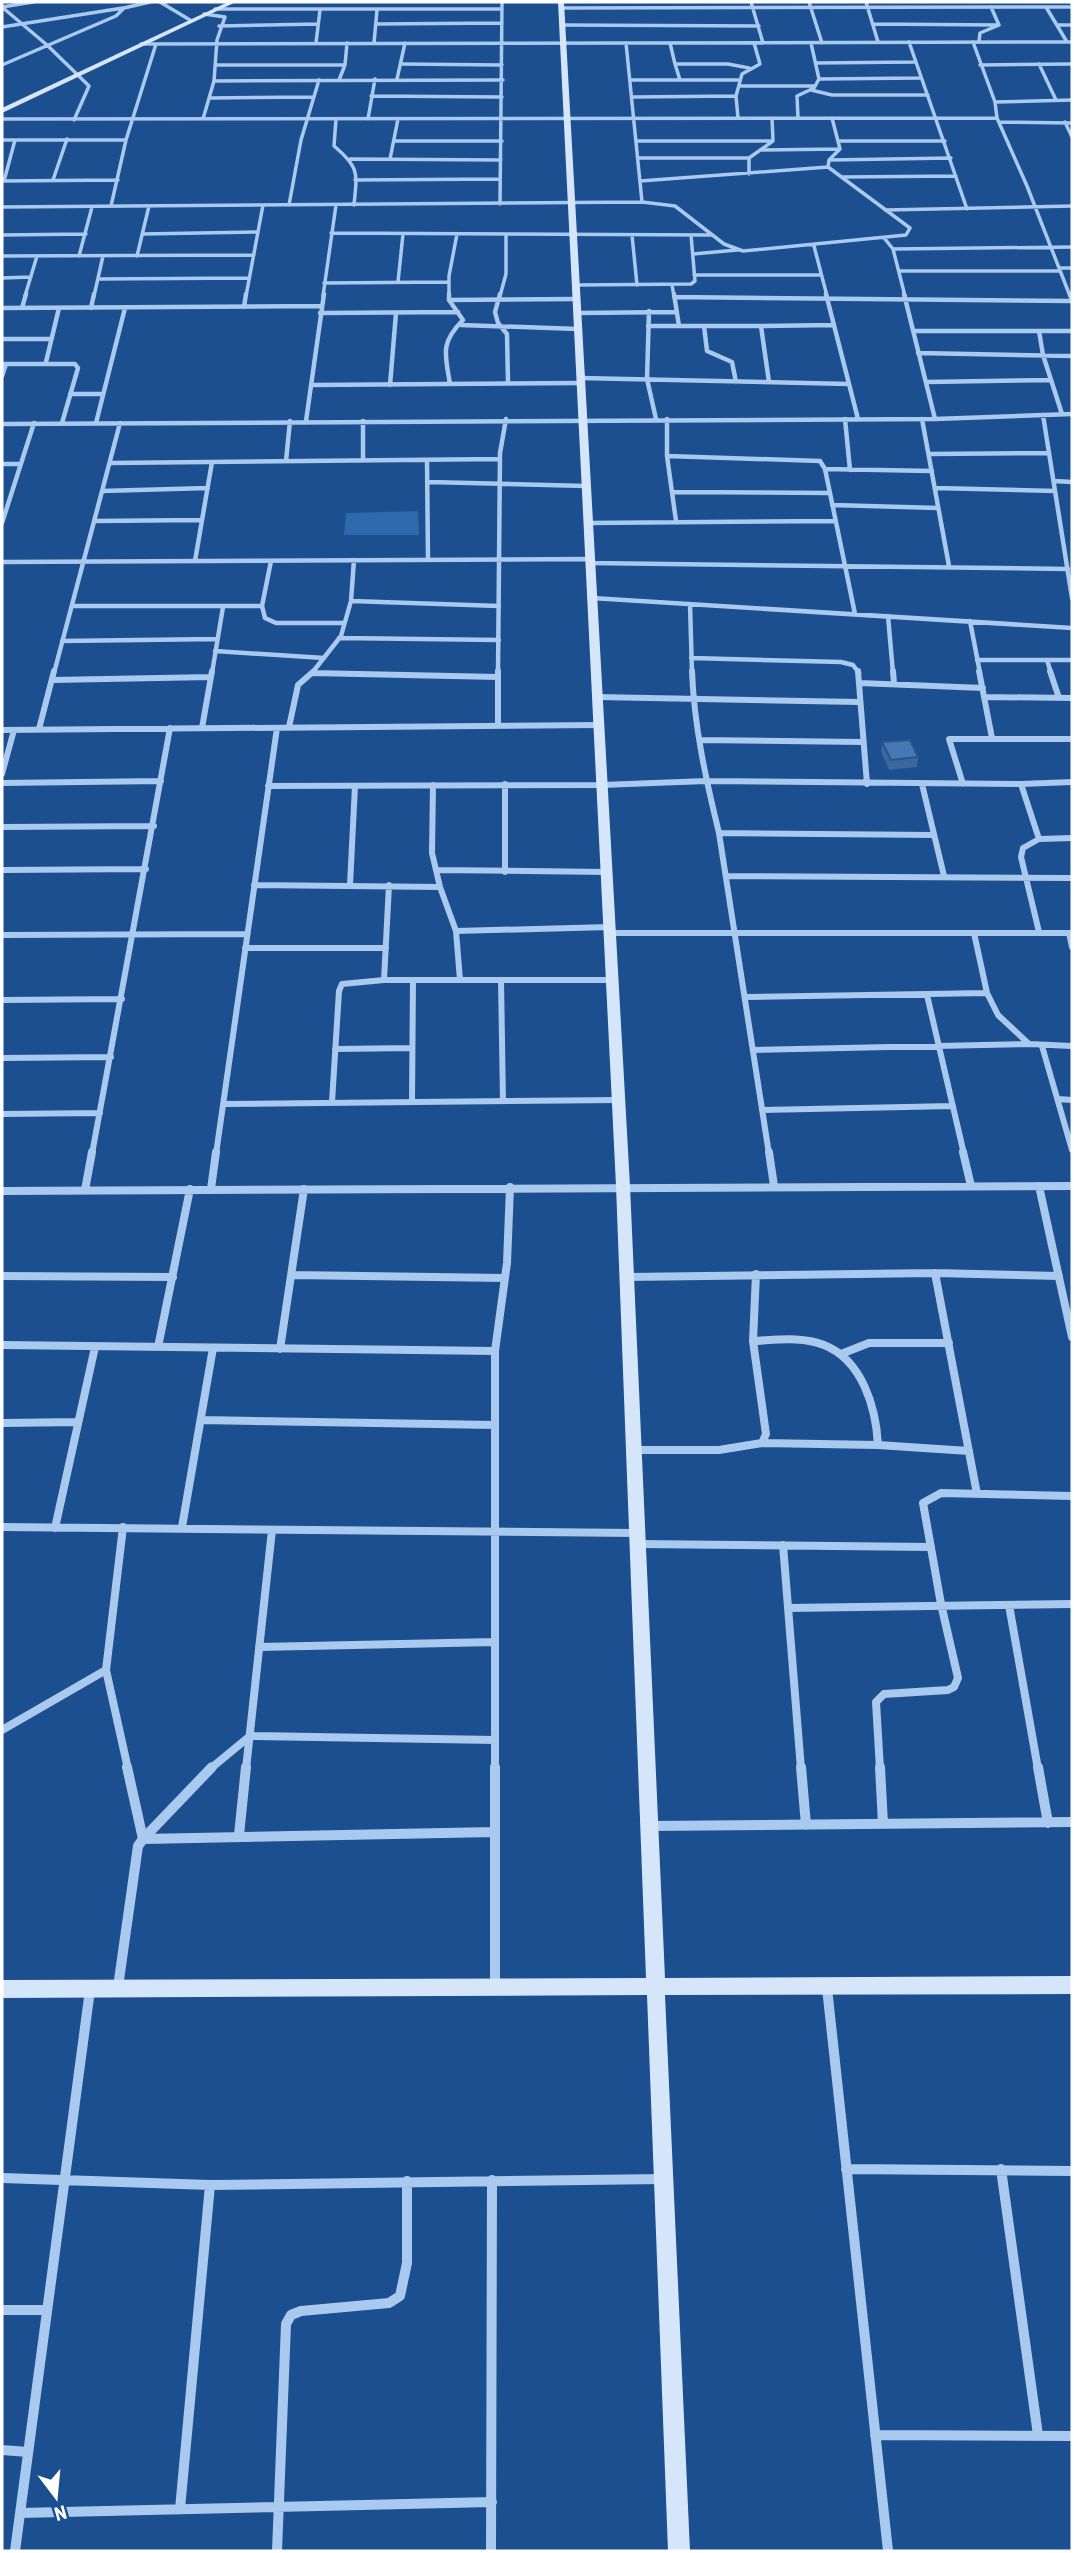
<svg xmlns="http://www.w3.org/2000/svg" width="1074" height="2553" font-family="'Roboto Condensed',sans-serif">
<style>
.green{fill:#2e69ad}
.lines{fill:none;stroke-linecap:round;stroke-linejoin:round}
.street-far4{stroke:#a9c9ee;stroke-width:3.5}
.street-far3{stroke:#a9c9ee;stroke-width:4.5}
.street-far2{stroke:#a9c9ee;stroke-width:6}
.street-far1{stroke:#a9c9ee;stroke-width:8}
.street{stroke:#a9c9ee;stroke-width:10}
.secondary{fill:#d6e6fa;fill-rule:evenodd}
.wall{fill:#3a679d}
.building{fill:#4478b7;stroke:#305480;stroke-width:2}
</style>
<rect width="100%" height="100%" fill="#1b4f8f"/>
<!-- green -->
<path class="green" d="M418 511 419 535H344L346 513Z"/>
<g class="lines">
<!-- street-far4 -->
<path class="street-far4" d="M160 2 190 20
M751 2 763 43
M809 2 822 43
M866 2 878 42
M2 7 47 45 89 86 74 120
M2 7 33 2
M1046 7 1067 42
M561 8 1072 7
M215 9H502
M204 14 225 17 217 40 214 81
M376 24 502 23
M873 24 999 25
M563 25 759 26
M1057 25H1072
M219 26 318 24
M2 27 123 8
M909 42 967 209
M973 42 995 102 997 118 1027 186 1070 296
M979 42 980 33 999 25 991 7
M316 43 320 10
M374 43 377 10
M626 43 642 202
M670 43 675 64H728L749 68
M141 44 1072 42
M816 63 914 62
M403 64 502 65
M675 64 680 80H740
M1039 64 1056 100
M2 65 116 16 124 8 150 2
M216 65H345
M980 65 1072 64
M397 79 405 43
M819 79 920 78
M339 80 345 65 347 43
M631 80H680
M739 86H815
M811 90 832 95H928
M371 96 502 97
M632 97 736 96
M209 98 314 97
M995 102 1072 100
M738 118 736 96 742 74 760 64 754 43
M798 118 797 96 814 88 819 79 811 43
M2 119 997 118
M203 119 214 81 503 80
M336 119 334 146C360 168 357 173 354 205
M368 119 375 79
M999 122 1072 123
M1065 122 1072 137
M2 140H126
M394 141H502
M637 141H773
M840 141H945
M761 150 840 149
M638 158H749
M350 159 501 160
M390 159 398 119
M829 160 951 158
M749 174V158L773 141 772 118
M841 177 956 176
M53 180 67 139
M355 180 500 179
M2 181 118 180
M4 181 15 140
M640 181 828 167
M500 204 502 2
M289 205 301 140 319 80
M111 206 126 140 156 44
M2 207 642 202 675 206 724 244 743 251 906 235 910 228 828 167 829 160 840 149 832 118
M885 210 1072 206
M331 233 712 235
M142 234 258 232
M2 235 86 234
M632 235 637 285
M885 239 893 249 905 296
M814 246 827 296
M893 249 1072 247
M693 254 737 250
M2 256 254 255
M79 256 92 207
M137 256 149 206
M1059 268H1072
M899 271H1060
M694 275H821
M2 278 31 277
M98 279 249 278
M398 282 403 234
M324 283 449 282
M576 285 691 284 695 281 691 235
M672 285 674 296
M25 296 37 256
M94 296 103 256
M246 296 263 205
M323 296 336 205
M449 296V276L457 234
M500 296 506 274V234"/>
<!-- street-far3 -->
<path class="street-far3" d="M449 294V300L463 320C440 343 445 354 450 384
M500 294 495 312 498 323 507 334 508 383
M674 294 679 326
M826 294 858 419
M904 294 935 419
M1070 294 1072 300
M674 297 1072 301
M449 300 576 299
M244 307 246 294
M2 308 321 306
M22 308 26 294
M91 308 94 294
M649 311 647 379 656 419
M320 313 458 312
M577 313 676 312
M461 325 578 329
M648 326H761
M704 326 707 351 732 362 736 382
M913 331H1072
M1039 331 1043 355 1062 414
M2 339H50
M918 353 1072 356
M46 362 59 308
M2 364H75L78 368 62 423
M2 376 6 364
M580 378 849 384
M769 382 761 326 833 325
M926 382 1051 380
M311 385 581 383
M390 385 396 313
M70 394H103
M1043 415 1072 598
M667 419V456L676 521
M845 419 850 470
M922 419 949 566
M306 421 324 294
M363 421V460
M96 423 125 308
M2 424 935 419 1072 414
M929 454 1049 453
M667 456 820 461 825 469 855 614
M427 460 428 560
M286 461 290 421
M110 463 500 459
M2 464H20
M825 469 932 471
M1054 481 1072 482
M428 482 586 486
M935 488 1055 491
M102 491 208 488
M672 492 830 493
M832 505 938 508
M94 521 202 520
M2 523 34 423
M588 523 835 521
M195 561 212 462
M2 562 590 559
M590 563 1068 569
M592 598 1072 628
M351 601 499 606
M690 604 692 673
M72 606H262L271 561
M262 606 265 618 276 623H344
M888 616 893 673
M970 621 980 673
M339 638 499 640
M62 641 217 639
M215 651 324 658
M691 658 841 662 853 665 859 673
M977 660H1072
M1047 660 1051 673
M54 673 120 423
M212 673 223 607
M312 673 341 636 351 601 354 560
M498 673 500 453 506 419"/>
<!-- street-far2 -->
<path class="street-far2" d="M692 671C694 726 706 780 719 833L769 1154
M858 671 867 784
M893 671 894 684
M979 671 992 738
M1050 671 1059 698
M312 673 498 677
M53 680 211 677
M859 683 983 688
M597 697 859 702
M984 697 1072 698
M498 726V671
M289 727 298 685 314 671
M202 728 212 671
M39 729 54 671
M2 730 599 725
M700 740 863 742
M2 774 14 730
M2 783 161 781
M505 784V872
M922 784 944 876
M963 784 949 739H1072
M1021 784 1072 782
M433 785 432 853 440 887 456 931 460 980
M268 786 602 785 706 781 1021 784 1039 839
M2 827 154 826
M719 833 934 835
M2 870 146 869
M436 870 607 872
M726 876 1072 878
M254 885 440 887
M350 885 355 786
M456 931 610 927
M1039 932 1021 857 1023 848 1039 839 1072 838
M610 933H1072
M1069 933 1072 947
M2 935 247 934
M245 948H386
M384 980 389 885
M501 980 503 1101
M987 993 998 1015 1029 1044
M927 995 964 1154
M745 997 987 993 974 933
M2 1000 122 999
M1042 1046 1072 1150
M335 1049 412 1048
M753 1050 1030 1044 1072 1046
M2 1058 111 1057
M1058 1099 1072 1100
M332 1102 339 991 342 984 384 980H612
M412 1102 413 980
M223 1104 619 1100
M762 1110 953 1106
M2 1114 100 1113
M92 1154 170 728
M216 1154 277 728"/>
<!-- street-far1 -->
<path class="street-far1" d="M769 1152 774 1186
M963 1152 971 1186
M1039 1186 1072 1337
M211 1189 216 1152
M85 1190 92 1152
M2 1191 1072 1186
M935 1273 977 1494
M756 1274 753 1341 766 1434 762 1443
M292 1275 505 1278
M2 1276 173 1277
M627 1277 935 1273 1059 1276
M753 1341C776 1340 802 1336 824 1345 862 1360 876 1407 878 1445
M2 1345 495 1351
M158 1347 190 1189
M280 1349 304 1189
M841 1354 869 1343H949
M201 1420 495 1425
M2 1423 78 1422
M635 1450H719L762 1443 878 1445 969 1451
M2 1527 636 1533
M123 1527 106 1670 128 1769
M182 1527 213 1348
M55 1528 95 1347
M638 1544 931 1547
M783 1545 801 1769
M1009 1605 1038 1769
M788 1608 1072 1604
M259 1647 495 1642
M2 1730 106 1670
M210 1769 250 1736 495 1740
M246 1769 272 1530
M495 1769V1351L507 1263 510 1187
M880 1769 876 1702 884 1694 948 1690 954 1687 958 1678 941 1604 923 1503 941 1493 1072 1496"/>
<!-- street -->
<path class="street" d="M127 1767 143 1839 212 1767
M495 1767V1987
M801 1767 806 1825
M880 1767 883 1824
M1038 1767 1048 1823
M649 1826 1072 1822
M239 1835 246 1767
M118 1987 138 1846 143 1839 495 1832
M827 1988 888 2551
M846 2169 1072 2171
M1001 2169 1038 2435
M2 2178 210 2185 663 2179
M2 2310H46
M875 2435 1072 2436
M2 2450 28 2452
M180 2509 210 2185
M20 2513 492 2502
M15 2551 90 1990
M277 2551 286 2324 291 2315 301 2311 389 2303 400 2296 407 2263V2181
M491 2551 492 2180"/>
<!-- secondary -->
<path class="secondary" d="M228 2H236L2 113V108Z
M558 2H564L630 1186 665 1978 1072 1976V1994L665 1995 690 2551H668L647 1995 2 1998V1980L646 1978 616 1186Z"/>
</g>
<!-- wall -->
<path class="wall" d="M882 742 918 757 917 767 889 770 881 752Z"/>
<!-- building -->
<path class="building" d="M910 740 918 757 891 760 882 742Z"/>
<!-- border -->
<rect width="1074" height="2553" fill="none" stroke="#ffffff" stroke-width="7"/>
<!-- north arrow -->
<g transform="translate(56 2497) rotate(164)" stroke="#1b4f8f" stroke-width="5" paint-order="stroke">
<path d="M0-5L12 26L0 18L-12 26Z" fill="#ffffff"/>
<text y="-10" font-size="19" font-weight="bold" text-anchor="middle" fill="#ffffff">N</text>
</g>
</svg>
